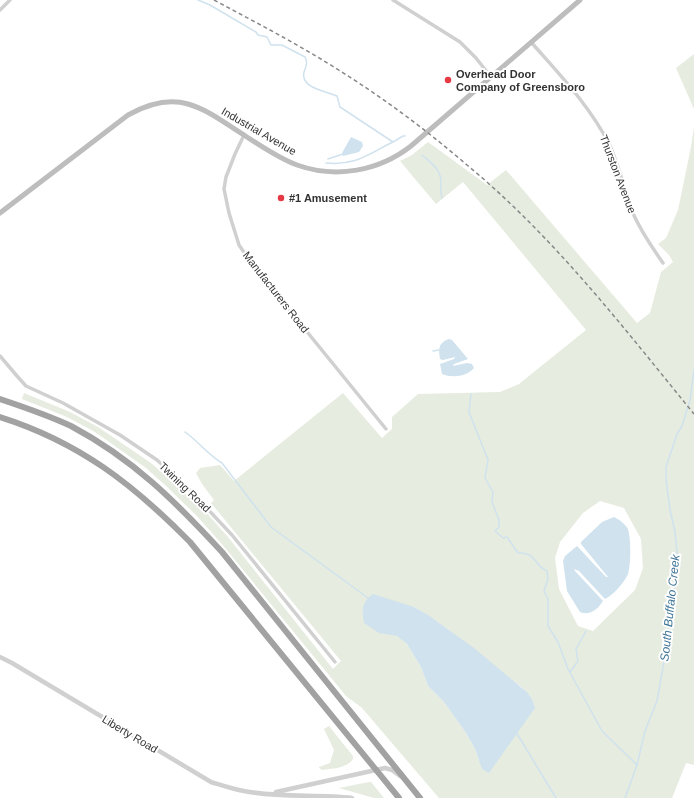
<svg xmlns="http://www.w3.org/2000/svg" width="694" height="798" font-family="Helvetica,sans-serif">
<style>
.green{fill:#e6ecdf;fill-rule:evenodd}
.water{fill:#cfe2ee}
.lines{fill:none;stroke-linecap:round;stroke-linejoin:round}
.stream{stroke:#cfe2ee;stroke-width:1.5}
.minor{stroke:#d0d0d0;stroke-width:3.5}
.tertiary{stroke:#d0d0d0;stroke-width:4.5}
.secondary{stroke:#bdbdbd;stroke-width:5}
.trunk{stroke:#a2a2a2;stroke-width:6}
.rail{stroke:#888;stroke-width:1.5;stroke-dasharray:4 3;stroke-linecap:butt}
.poi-dot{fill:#e63946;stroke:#fff;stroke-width:1.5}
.labels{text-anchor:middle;stroke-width:4;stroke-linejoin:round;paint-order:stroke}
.poi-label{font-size:11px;font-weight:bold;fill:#333;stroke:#fff;text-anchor:start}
.street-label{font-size:11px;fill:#333;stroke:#fff}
.water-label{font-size:12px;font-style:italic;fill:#3f7597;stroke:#fff}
</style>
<rect width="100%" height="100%" fill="#fff"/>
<!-- green -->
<path class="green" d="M694 54V109L676 68Z
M694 127V765L686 763 672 798H439L362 708 346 696 221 543 196 515 166 486 146 468 95 432 67 417 22 399 24 393 70 412 98 427 151 463 172 481 203 509 228 537 333 669 341 661 211 503 214 500 202 484 196 473 200 468 220 465 234 481 343 393 382 438 392 429V417L418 394 500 392 519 384 586 330 463 182 436 204 400 161 412 155 428 142 487 185 506 170 637 323 650 313 661 272 673 262 669 255 658 244 666 238 678 210 691 147ZM600 501 624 508 641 539 643 568 635 590 593 631 578 626 559 589 555 558 560 542 583 513ZM414 607C445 625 472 648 500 671 511 680 524 686 532 699L479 761 475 749 466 733 444 702 428 686 421 667 407 644 397 636Z
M329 726 353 756V759C346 769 333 768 322 770L319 768V767L330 763 334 750 324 729Z
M369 782H371L384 798H374L339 788Z"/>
<!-- water -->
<path class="water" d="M351 137 362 142 363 146 359 152 343 156 342 153Z
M449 339 452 340 468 359 454 364 453 366 467 363 472 364 474 368C466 377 452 378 442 374L440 364 454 359 455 357 443 360 440 359C438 349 439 342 449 339Z
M614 517C619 519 626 525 628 529 631 539 631 564 628 574 624 583 613 595 605 599L579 571 574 569 575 571 603 601C598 609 590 616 580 612L567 591 563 561 565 556 577 546 606 577H608L581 544V542L602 522Z
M373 594 414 607 428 615 474 648 527 692 532 699 535 708 489 773 482 769 475 749 466 733 444 702 428 686 421 667 407 644 397 636 379 633 364 623C362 611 361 602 373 594Z"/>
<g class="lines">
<!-- stream -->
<path class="stream" d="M198 0 210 5 256 32 258 35 267 37 271 45H282L305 57C308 62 306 67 304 72 300 88 326 91 337 96L340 107 393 142 403 136H405
M422 155C431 163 441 169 441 182 441 188 440 192 442 198
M328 159 343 154
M326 163C356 166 368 154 393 142
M433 351 439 350
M471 394 469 412 488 460 485 478 493 492 492 502 499 520V527L495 531 503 538 507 537 518 553C537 552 534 566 547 571L548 579 544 591 548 599V626L558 642 568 669 602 731 637 765
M185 432C198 441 208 455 222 463L271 527 368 598
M570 672 578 661 576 649 586 631
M516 732 556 798
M625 798 637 765 645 731 657 701 665 656 674 590 677 553 675 532 670 510 666 480V467L677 434 682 426 690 400 694 370"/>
<!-- minor -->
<path class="minor" d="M393 0 460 42 476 58 491 77
M0 10 10 0
M531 42C559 74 590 106 609 144 619 165 624 189 632 211 640 230 651 246 663 263
M244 135 235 154 226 177 224 189 229 213 239 245 252 264 386 429
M0 356 17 376 26 386 63 403 120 435 157 460 186 486 232 535 335 662"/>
<!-- tertiary -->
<path class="tertiary" d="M0 657 12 663 211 782C221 785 232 789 244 791 279 798 316 794 352 798
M276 792 385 768 392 770 400 776"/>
<!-- secondary -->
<path class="secondary" d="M0 213 128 115C146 105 167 98 188 104 209 110 226 124 244 135 261 146 278 158 297 165 336 179 379 171 411 146L580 0"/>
<!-- trunk -->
<path class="trunk" d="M0 399C24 407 48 415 71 426 133 459 175 501 222 552L420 798
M0 417C79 442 133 484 190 542L399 798"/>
<!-- rail -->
<path class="rail" d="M214 0C253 21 292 41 329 64 378 94 424 128 467 165 554 237 623 327 694 414"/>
</g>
<!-- markers -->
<g class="poi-dot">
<circle cx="448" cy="80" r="4"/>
<circle cx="281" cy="198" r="4"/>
</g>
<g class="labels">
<!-- poi labels -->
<g class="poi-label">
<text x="456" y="78">Overhead Door<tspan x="456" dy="13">Company of Greensboro</tspan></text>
<text x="289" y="202">#1 Amusement</text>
</g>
<!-- street labels -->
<g class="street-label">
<text transform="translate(259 131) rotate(30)" y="4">Industrial Avenue</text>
<text transform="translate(618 174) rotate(69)" y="4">Thurston Avenue</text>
<text transform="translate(276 292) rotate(52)" y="4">Manufacturers Road</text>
<text transform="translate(185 487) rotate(44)" y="4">Twining Road</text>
<text transform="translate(130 734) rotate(31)" y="4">Liberty Road</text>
</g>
<!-- water labels -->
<g class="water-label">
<text transform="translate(670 608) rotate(-84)" y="4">South Buffalo Creek</text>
</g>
</g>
</svg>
